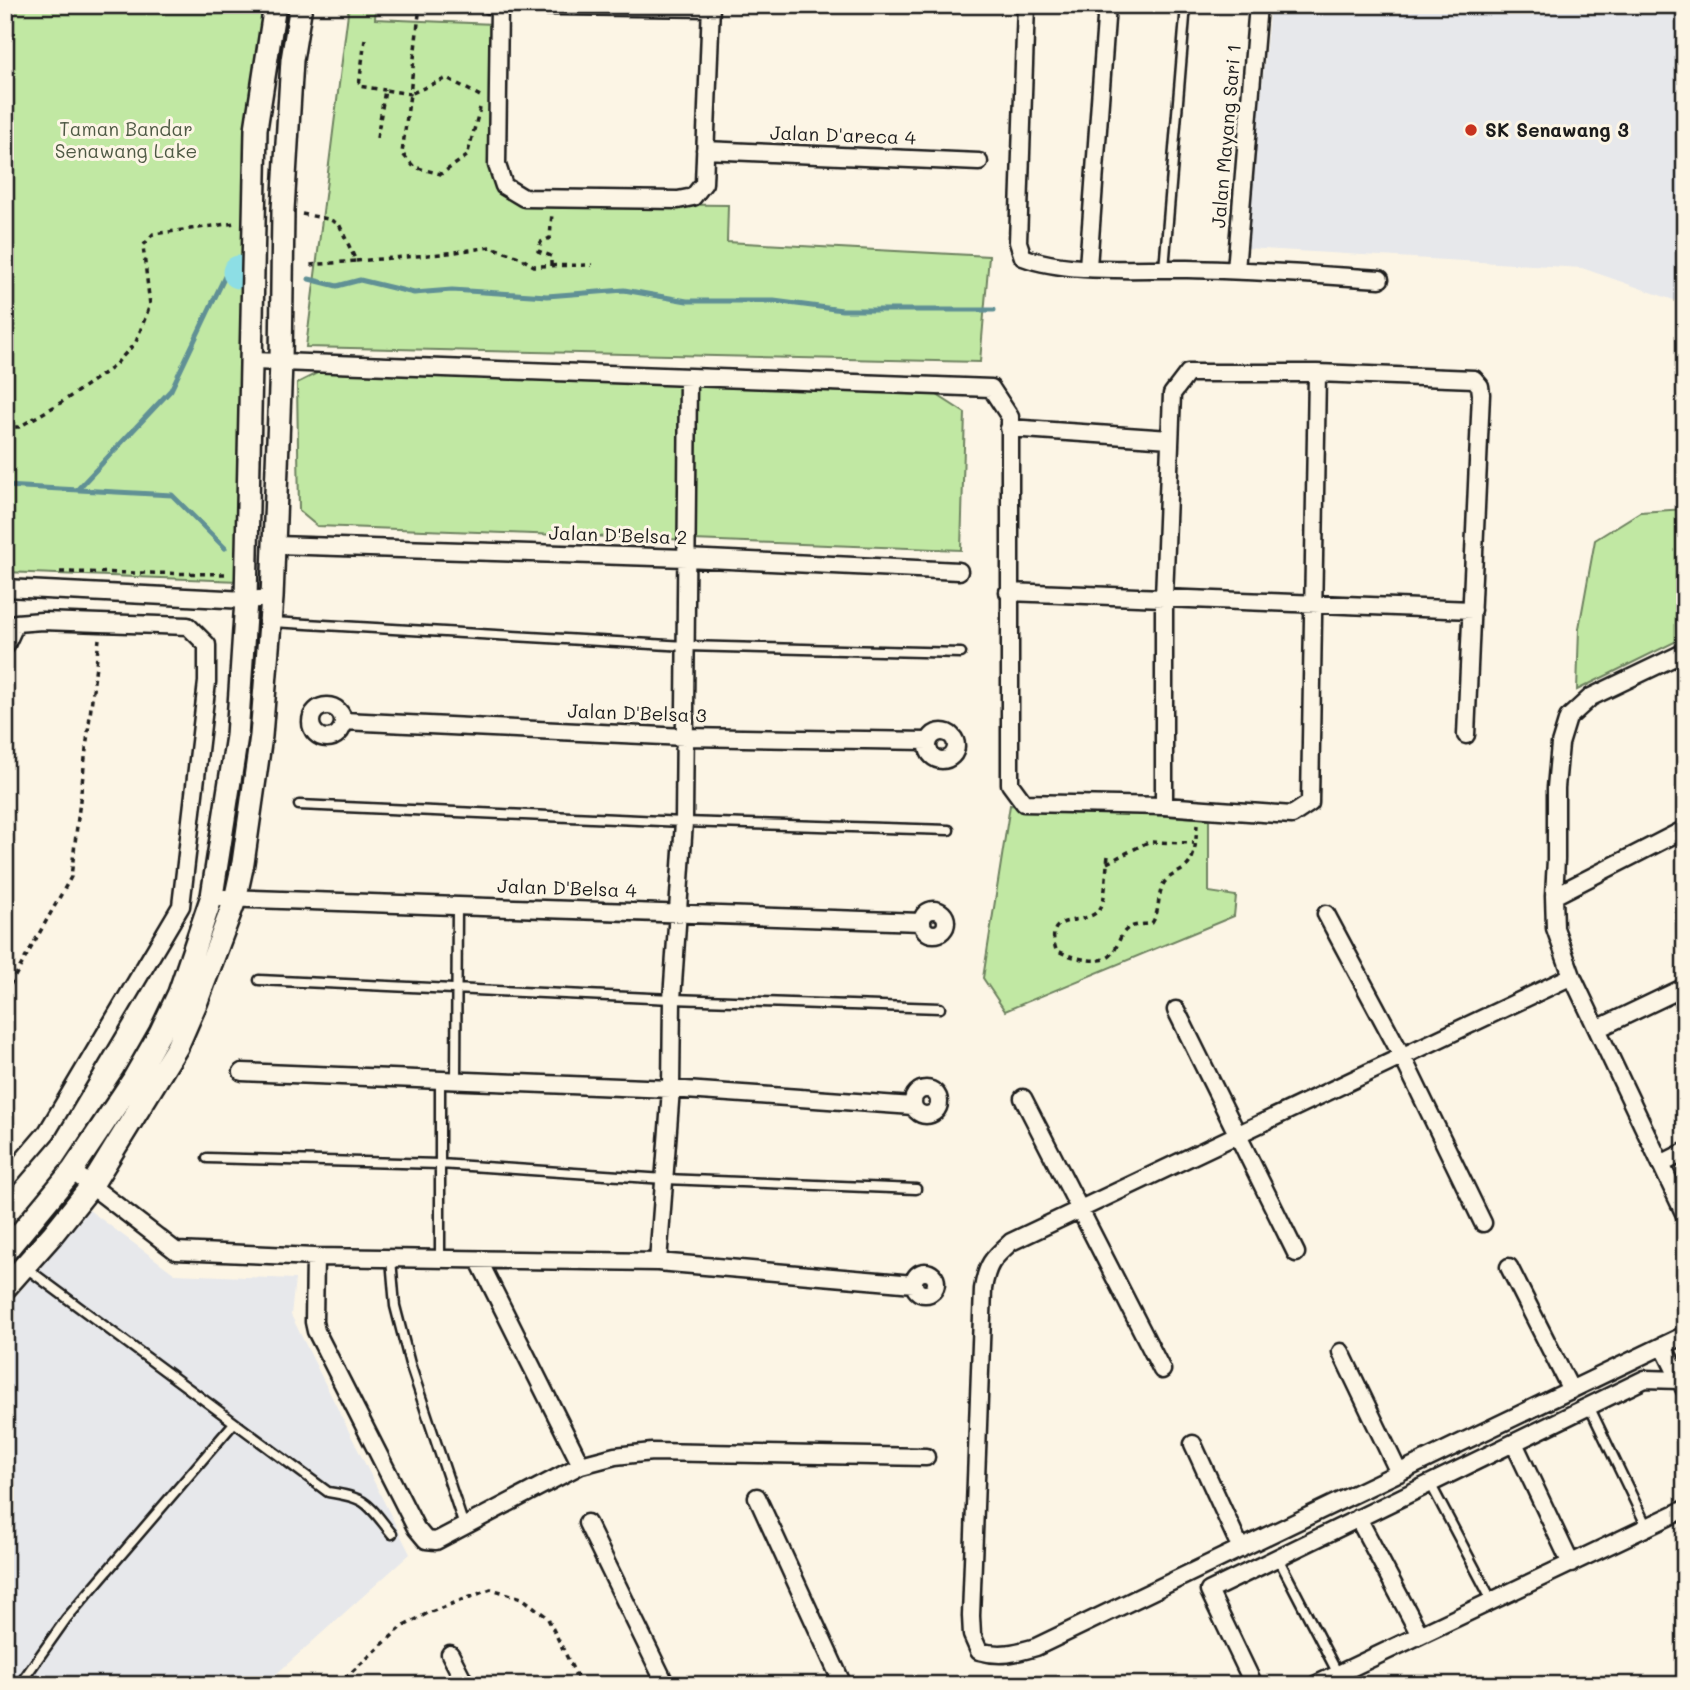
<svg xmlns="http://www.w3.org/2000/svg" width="1690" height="1690" font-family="Mali,sans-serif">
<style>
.built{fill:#e7e8eb}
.green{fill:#c1e8a3;stroke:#6e8260;stroke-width:2}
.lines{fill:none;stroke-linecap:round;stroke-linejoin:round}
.stream{stroke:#609095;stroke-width:5}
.river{stroke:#8ddee5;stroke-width:33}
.lane-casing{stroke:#1c1c1c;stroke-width:13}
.street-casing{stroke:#1c1c1c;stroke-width:21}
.secondary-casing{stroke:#1c1c1c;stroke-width:26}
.path{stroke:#1c1c1c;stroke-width:3.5;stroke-dasharray:5 5;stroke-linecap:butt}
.lane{stroke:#fcf5e5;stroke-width:8}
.street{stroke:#fcf5e5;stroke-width:16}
.secondary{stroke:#fcf5e5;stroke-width:21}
.poi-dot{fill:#c8321e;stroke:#fcf5e5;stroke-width:2.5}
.labels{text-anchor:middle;stroke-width:6;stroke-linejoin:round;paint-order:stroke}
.park-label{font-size:19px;fill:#4e5944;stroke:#fcf5e5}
.poi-label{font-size:19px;font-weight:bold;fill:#1c1c1c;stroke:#fcf5e5;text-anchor:start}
.street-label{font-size:19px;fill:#1c1c1c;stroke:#fcf5e5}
</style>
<rect width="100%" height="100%" fill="#fcf5e5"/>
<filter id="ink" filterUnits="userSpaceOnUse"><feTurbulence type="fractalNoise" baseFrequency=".0143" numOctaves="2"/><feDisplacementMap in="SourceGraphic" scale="14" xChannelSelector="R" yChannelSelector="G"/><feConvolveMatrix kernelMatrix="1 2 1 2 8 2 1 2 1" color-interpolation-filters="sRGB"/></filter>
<g filter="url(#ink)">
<!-- built -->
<path class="built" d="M1270 5H1538L1685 12V304L1582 268 1246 248Z
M89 1210 175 1274 295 1279 291 1315 410 1554 264 1685H13L5 1678V1309Z"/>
<!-- green -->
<path class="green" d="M265 5 239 581 5 572V6Z
M349 5H376L375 19 494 24 492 178 511 198 538 203 728 205 727 242 989 256 980 362 306 347Z
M325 369 937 395 965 413 961 550 317 526 299 511 297 383Z
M1685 509V637L1577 690 1579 628 1595 540 1640 512Z
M1010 805 1209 819V892L1236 896 1234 916 1005 1011 983 978Z"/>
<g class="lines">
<!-- stream -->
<path class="stream" d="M309 279 337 286 360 280 414 293 452 290 547 296 624 290 687 301H774L842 310H994
M5 486 172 495 225 548
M77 490 171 390 227 272H239"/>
<!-- river -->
<path class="river" d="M239 272H242"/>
<defs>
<path id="lane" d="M1164 269 1186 5
M272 622 686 646 961 653
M299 805 684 822 949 830
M259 980 672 999 940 1008
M440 1080V1258
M456 1080 457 905
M207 1158 440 1164 665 1179 916 1189
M391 1259 395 1306 410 1364 464 1526
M25 1267 328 1492C368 1498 367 1503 392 1534
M1589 1406 1647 1527
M1430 1483 1492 1601
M1278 1558 1338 1674
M20 1684 66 1619 234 1423"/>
<path id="street" d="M490 5 711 8
M499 5 497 165 504 186 524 198 678 200 693 197 704 183 711 5
M1026 5 1018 242 1023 257C1068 274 1138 268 1187 269 1252 270 1316 275 1380 279
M705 150 979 162
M1088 267 1107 5
M1236 270 1258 5
M253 361 991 388 1010 417V784L1024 803 1164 806 1292 815 1310 803 1317 373
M1009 428 1170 439
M276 545 686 558 959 571
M5 588 246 600 272 598
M1008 592 1472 610
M5 647 16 623 42 621 188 626 207 645V682L181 906 47 1132 5 1181
M1685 652 1591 697 1568 718 1560 744 1556 788V859L1554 896 1555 928 1572 976 1685 1215
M311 722a16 16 0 1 1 32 0a16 16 0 1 1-32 0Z
M344 721 685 737 928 741
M928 746a14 14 0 1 1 28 0a14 14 0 1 1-28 0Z
M1164 806V597L1172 394 1188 373H1317L1474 379 1480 386 1481 394 1466 735
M1554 896 1685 829
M224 898 921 922
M922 922a12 12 0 1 1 24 0a12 12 0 1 1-24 0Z
M1326 914 1402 1056 1483 1223
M1572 976 1011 1242C992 1259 987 1264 983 1289L971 1616 972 1635 979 1651C1000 1657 1016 1653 1036 1647L1685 1335
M1176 1010 1296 1253
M1597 1029 1685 987
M242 1072 671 1089 913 1106
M913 1102a13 13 0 1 1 26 0a13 13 0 1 1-26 0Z
M1023 1098 1162 1370
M1661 1164 1685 1152
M72 1171 176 1251 315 1257 658 1262 914 1284
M315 1257 314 1322 316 1331 416 1528 426 1540 436 1541 581 1465
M479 1261 581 1465 615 1456 652 1452 926 1457
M658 1262 671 1089 672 999 684 822 688 378
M1509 1267 1571 1390
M914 1283a11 11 0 1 1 22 0a11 11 0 1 1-22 0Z
M1663 1346 1685 1390
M1341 1352 1399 1473
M1514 1443 1571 1564
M1193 1444 1241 1549
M757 1497 843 1685
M1358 1518 1420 1635
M587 1523 666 1685
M450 1654 466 1685
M1254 1685 1209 1591 1645 1379 1680 1380
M1315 1685 1685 1509"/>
<path id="secondary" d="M5 1252 72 1171 133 1080 160 1033 179 993 212 896 237 736 246 600 256 129 275 5
M5 1288 52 1235 92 1185 177 1047 197 1001 235 900 243 863 261 736 272 598 281 362 283 210 292 60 301 5"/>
</defs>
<!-- lane casing -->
<use href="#lane" class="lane-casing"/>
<!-- street casing -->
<use href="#street" class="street-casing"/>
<!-- secondary casing -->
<use href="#secondary" class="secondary-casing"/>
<!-- path -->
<path class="path" d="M365 39 359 86 385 90
M480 108 467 156 441 174 414 167 402 153 410 94 447 78 482 97
M377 138 385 90 410 94 420 5
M302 214 328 219 339 224 356 261 310 265
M356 261 441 254 491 247 519 257 534 266 592 265
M551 266V256L538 251 541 242 550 238 552 213
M5 427H19L62 402 113 367 136 342 150 305 143 246 153 234 235 223
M60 572 227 574
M1108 856C1106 868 1106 898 1101 907 1088 930 1043 907 1056 950 1069 957 1102 967 1112 954 1118 947 1119 936 1126 930 1132 924 1144 925 1152 923 1160 911 1157 900 1162 887 1167 873 1183 874 1190 862 1196 853 1196 836 1197 825
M1107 863 1148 842 1194 843
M5 994 71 877 99 639
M337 1685 402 1627 428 1613 491 1589 522 1598 547 1617 581 1685"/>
<!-- lane -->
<use href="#lane" class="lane"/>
<!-- street -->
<use href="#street" class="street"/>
<!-- secondary -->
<use href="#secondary" class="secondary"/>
</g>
</g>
<!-- markers -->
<circle class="poi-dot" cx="1471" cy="130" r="7"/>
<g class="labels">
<!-- park labels -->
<g class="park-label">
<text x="126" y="136">Taman Bandar<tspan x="126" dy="22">Senawang Lake</tspan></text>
</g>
<!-- poi labels -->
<g class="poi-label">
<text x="1485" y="137">SK Senawang 3</text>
</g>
<!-- street labels -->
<g class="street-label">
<text transform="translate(843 135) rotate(2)" y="7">Jalan D'areca 4</text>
<text transform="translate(1226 136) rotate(-85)" y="7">Jalan Mayang Sari 1</text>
<text transform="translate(618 535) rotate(2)" y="7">Jalan D'Belsa 2</text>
<text transform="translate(637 713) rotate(2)" y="7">Jalan D'Belsa 3</text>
<text transform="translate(567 888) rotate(2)" y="7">Jalan D'Belsa 4</text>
</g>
</g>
<!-- margin -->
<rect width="1690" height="1690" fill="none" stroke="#fcf5e5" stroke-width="28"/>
<rect x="14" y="14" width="1662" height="1662" fill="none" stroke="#1c1c1c" stroke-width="2.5" filter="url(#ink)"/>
</svg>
